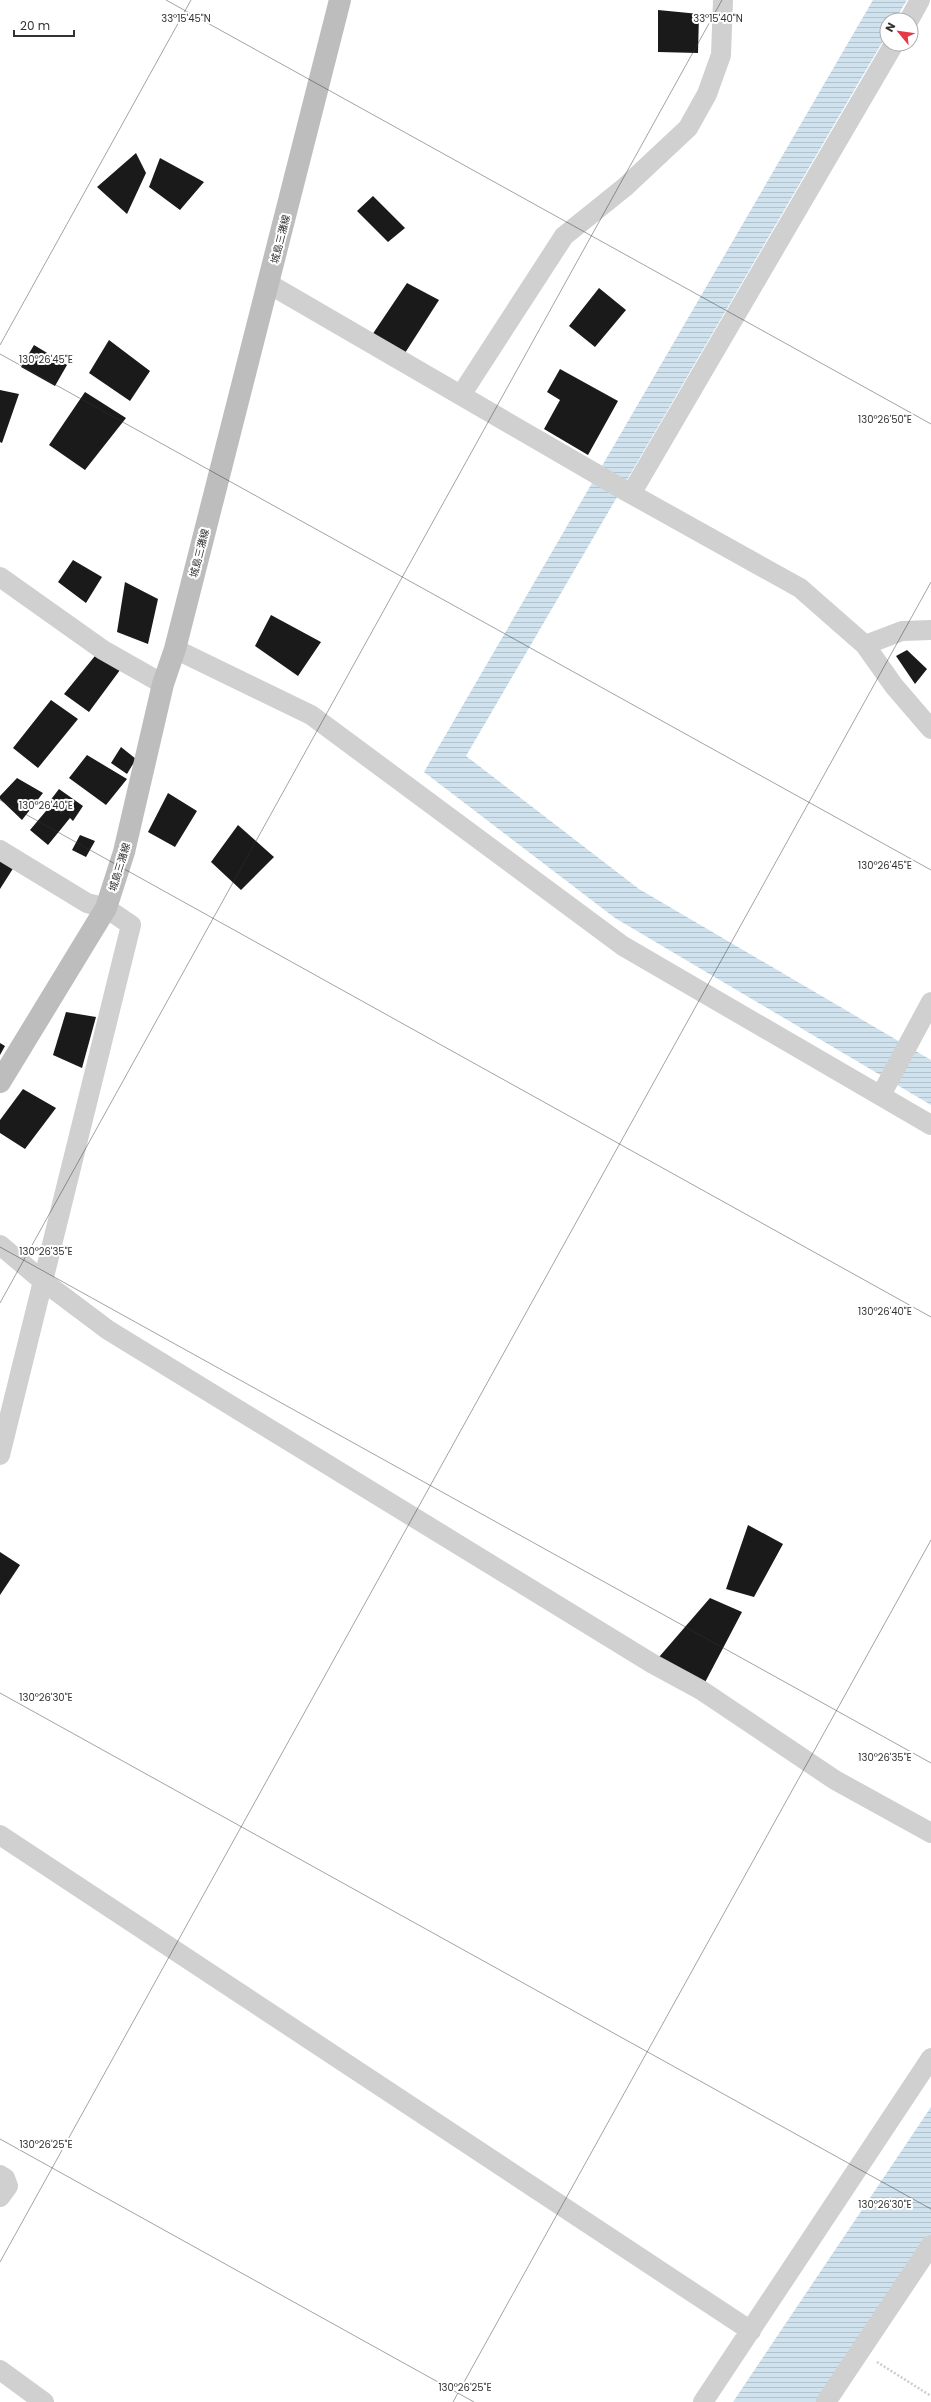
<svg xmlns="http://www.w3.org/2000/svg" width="931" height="2402" font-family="Poppins,'Noto Sans JP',sans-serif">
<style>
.water{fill:url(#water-rules)}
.building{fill:#1a1a1a}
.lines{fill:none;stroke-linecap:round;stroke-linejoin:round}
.path{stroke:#cdcdcd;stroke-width:2.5;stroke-dasharray:2 2;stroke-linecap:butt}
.minor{stroke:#d0d0d0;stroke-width:20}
.secondary{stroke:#bdbdbd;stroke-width:22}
.ticks{fill:none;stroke:#333;stroke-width:1;stroke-opacity:0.45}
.labels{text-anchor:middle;stroke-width:4;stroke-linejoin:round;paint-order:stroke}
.street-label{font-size:10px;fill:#333;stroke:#fff}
.ticks-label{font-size:10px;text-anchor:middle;fill:#333;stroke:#fff;stroke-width:4;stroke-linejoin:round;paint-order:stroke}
</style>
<defs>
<pattern id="water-rules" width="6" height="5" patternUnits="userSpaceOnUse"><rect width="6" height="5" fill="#cfe2ee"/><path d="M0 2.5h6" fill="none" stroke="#b2c2cd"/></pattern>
</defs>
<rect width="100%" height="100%" fill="#fff"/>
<!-- water -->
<path class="water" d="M873 0H907L895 20H887V34L466 756 639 889 931 1060V1105L615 918 424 772Z
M931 2107V2242L825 2402H733Z"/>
<!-- building -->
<path class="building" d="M658 10 699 14 698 53 658 52Z
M136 153 146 173 127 214 97 187Z
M160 158 204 182 180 210 149 187Z
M373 196 405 228 388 242 357 211Z
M407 283 439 300 405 353 372 335Z
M599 288 626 310 595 347 569 326Z
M109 340 150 371 130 401 89 373Z
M34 345 67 365 55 386 21 367Z
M560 369 618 401 588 455 544 429 560 400 547 392Z
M0 390 19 394 2 443 0 442Z
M85 392 126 418 85 470 49 445Z
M73 560 102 577 86 603 58 582Z
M125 582 158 599 148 644 117 632Z
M271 615 321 642 298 676 255 646Z
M907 650 927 669 915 684 896 656Z
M99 651 123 666 89 712 64 694Z
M51 700 78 719 38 768 13 748Z
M121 747 136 759 127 774 111 763Z
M87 755 127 779 106 805 69 778Z
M17 778 43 793 22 820 0 799V796Z
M59 789 83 806 73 821 70 818 48 845 30 830 51 805 63 813 49 802Z
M168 793 197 811 175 847 148 832Z
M238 825 274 857 241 890 211 862Z
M80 835 95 841 86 857 72 850Z
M0 858 14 867 0 889Z
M66 1012 96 1017 82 1068 53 1055Z
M0 1043 5 1046 0 1055Z
M23 1089 56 1108 25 1149 0 1133V1120Z
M748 1525 783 1544 754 1597 726 1589Z
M0 1552 20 1565 0 1595Z
M710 1598 742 1612 701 1690 653 1664Z"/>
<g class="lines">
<!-- path -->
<path class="path" d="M877 2362 931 2396"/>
<!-- minor -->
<path class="minor" d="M909 20 920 0
M269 284 624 490 800 588 865 645 894 686 931 729
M461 395 564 236 625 187 688 128 707 94 721 55 723 0
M631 494 894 44
M0 577 103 650 163 684
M865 645 902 631 931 630
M175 649 311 715 623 946 931 1125
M0 850 87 903 106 908 131 925 0 1455
M881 1095 931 1002
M0 1245 44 1282 108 1330 653 1664 701 1690 835 1780 931 1833
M0 1835 751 2331
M0 2175 5 2178 8 2186 0 2197
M0 2370 44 2402
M703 2402 931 2058
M826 2402 931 2245"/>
<!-- secondary -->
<path class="secondary" d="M0 1082 106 908 124 852 163 684 175 649 340 0"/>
</g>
<!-- ticks -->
<path class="ticks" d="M166 0 931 424M0 345 191 0M0 354 931 870M0 800 931 1317M0 1247 931 1763M0 1303 722 0M0 1693 931 2209M0 2139 474 2402M0 2262 931 582M453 2402 931 1540"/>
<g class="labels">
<!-- street labels -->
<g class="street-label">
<text transform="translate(280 239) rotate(-76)" y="4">城島三潴線</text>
<text transform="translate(199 553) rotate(-76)" y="4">城島三潴線</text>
<text transform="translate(119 867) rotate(-73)" y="4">城島三潴線</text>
</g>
</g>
<g class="ticks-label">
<text x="186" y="22">33°15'45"N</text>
<text x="718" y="22">33°15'40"N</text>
<text x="46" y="363">130°26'45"E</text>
<text x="885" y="423">130°26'50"E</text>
<text x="46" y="809">130°26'40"E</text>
<text x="885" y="869">130°26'45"E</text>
<text x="46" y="1255">130°26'35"E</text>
<text x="885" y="1315">130°26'40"E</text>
<text x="46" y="1701">130°26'30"E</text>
<text x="885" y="1761">130°26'35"E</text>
<text x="46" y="2148">130°26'25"E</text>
<text x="885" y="2208">130°26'30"E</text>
<text x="465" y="2391">130°26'25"E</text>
</g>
<!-- north arrow -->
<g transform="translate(899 32) rotate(299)"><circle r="19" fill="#ffffff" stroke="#adadad"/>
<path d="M0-3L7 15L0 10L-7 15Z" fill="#e63946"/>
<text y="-6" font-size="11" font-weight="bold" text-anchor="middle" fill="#333333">N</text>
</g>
<!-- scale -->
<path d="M14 30v6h60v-6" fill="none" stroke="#333333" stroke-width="2"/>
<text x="20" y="30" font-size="12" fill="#333333" stroke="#ffffff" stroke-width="3" paint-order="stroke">20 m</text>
</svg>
